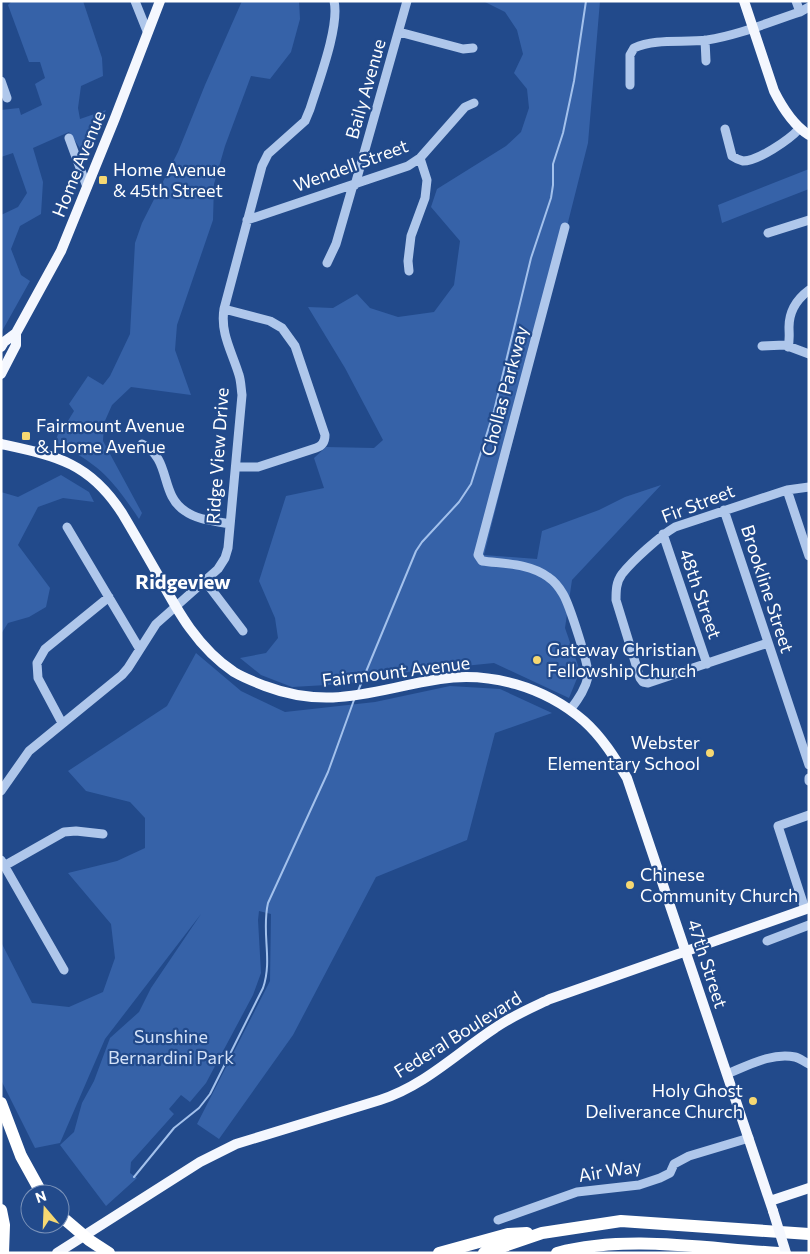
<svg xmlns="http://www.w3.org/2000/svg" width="810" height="1254" font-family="Commissioner,sans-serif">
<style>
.green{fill:#3662a8}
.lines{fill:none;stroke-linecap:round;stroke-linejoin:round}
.stream{stroke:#a3c1ec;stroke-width:2}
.minor{stroke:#afc7eb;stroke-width:9}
.major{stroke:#f4f7fe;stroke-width:10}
.highway{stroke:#fff;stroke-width:12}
.major-bridge{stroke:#f4f7fe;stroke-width:10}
.highway-bridge{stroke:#fff;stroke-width:12}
.poi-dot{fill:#f6d872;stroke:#224a8b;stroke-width:2}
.labels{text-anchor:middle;stroke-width:4.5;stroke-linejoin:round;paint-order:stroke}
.street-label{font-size:18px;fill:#fff;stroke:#224a8b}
.poi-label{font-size:18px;fill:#fff;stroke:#224a8b;text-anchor:start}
.park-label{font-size:18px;fill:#d4e2f8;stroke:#224a8b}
.quarter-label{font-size:20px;font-weight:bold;fill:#fff;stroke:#224a8b}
</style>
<rect width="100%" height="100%" fill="#224a8b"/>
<!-- green -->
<path class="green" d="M12 1H83L102 58 103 76 81 86 78 108 80 119 106 110 86 157 69 132 33 148 43 182 41 214 20 226 11 249 21 275 30 281 1 333V215L18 207 27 193 13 153 1 157V110L19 108 21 115 42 105 35 84 45 78 40 62H29L8 5Z
M242 1H299L300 19 291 52 270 79 251 76 225 146 214 184 213 220 177 325 175 350 191 395 131 387 112 405 104 423 103 441 142 513 139 519C113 480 99 463 55 443L60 428 63 429 74 411 69 404 88 376 103 385 110 376 130 334 135 243 142 223 178 152 205 85Z
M483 1H600L588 143 484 555 537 559 542 531 599 510 625 497 661 485 572 580 565 628 580 671 569 698 494 663 414 671 344 684 292 687 261 675 240 658 266 653 278 638 275 618 259 581 286 496 324 488 314 458 326 447 374 448 383 440 345 368 308 307 333 308 357 294 370 308 398 317 434 312 454 285 460 241 431 207 437 189 506 146 521 132 529 108 527 89 514 73 523 54 517 30 505 12Z
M809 169V189L722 223 718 205Z
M61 475 89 492 94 502 63 498 38 507 18 545 50 588 46 607 29 617 8 623 1 634V492L18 497Z
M196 653 241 691 285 712 375 702 450 686 500 689 552 713 495 733 467 840 376 877 293 1035 219 1139 197 1124 270 981 271 914 259 911 258 920 261 973 253 995 206 1083 190 1102 181 1095 169 1109 174 1114 131 1162 130 1173 137 1178 106 1206 60 1145 74 1132 82 1103 94 1081 110 1038 139 1012 151 988 201 914 105 1039 60 1143 35 1148 1 1080V942L32 1003 69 1007 103 992 115 958 111 924 68 873 117 861 145 848V818L130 802 86 791 68 771 167 706Z"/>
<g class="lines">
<!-- stream -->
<path class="stream" d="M358 691 416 551 422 542 459 502 471 484 494 411 531 258 551 198 553 185V164L563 133 574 81 586 1
M134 1177 174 1128 199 1108 210 1094 263 988C273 959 261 933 268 903L328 772 354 700"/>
<!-- minor -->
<path class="minor" d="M135 1 147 31
M796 1 800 12
M399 32 463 49 473 48
M705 40 706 61
M1 81 7 98
M630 85V55L634 48C656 38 683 43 707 40 739 35 769 22 800 12L809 7
M725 129 732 156C735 158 738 160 743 161 758 161 789 140 799 129
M69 138 87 187
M355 185 407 1
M247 220 408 166 420 158 465 107 474 103
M565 227 478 555 482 561C504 564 529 563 548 577 554 581 559 587 563 594 569 604 590 667 588 677 585 690 578 700 570 710
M768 233 809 220
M327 263 336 244 353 185
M409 271 408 261 411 236 425 198 427 180 420 158
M224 309 270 321 282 328 295 346 325 435C325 441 322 446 316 448L258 467H236
M762 346 785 345 809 354
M788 347C790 340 789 334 789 327 789 312 797 299 809 290
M142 444C172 459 159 494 185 511 197 520 215 521 230 524
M787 490 809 556
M724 510 809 765
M67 527 139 648
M663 534 707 664
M205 581 243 631
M768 643 648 683 643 682 640 678 616 600C616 591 616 582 622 574 633 560 660 536 675 527L787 490 809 487
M62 723 38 678 37 663 45 649 109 597
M809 778V781
M1 791 29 751 122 675 128 668 156 624 218 569 225 558 228 548 242 395C241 388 241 381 239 375 232 352 220 333 224 309L262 166 268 154 305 121 310 109C318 83 340 26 334 1
M1 860 64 970
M4 866 64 832 76 831 103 834
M805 909 778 826 809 815
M767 941 809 925
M727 1074C747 1066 772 1052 795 1057 800 1058 804 1062 809 1064
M498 1220 577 1192 639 1185 660 1178 670 1173 674 1164 689 1156 749 1138"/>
<!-- major -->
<path class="major" d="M744 1 774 91C782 107 793 125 809 135
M1 347 4 342 16 333 61 251 115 118 160 1
M1 374 16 345V333
M1 444C56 456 89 462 122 513 134 533 146 554 158 575 178 612 198 648 234 672 244 678 255 682 265 686 331 711 375 689 440 679 490 671 545 687 584 721 602 737 615 758 627 778L773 1211
M770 1201 809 1188
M57 1253 200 1162 236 1144 380 1100C424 1086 457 1053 495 1028 512 1016 531 1008 550 999L809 908"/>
<!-- highway -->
<path class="highway" d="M1 1103 21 1156 42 1194
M1 1210 4 1225 3 1253
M439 1253 508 1234 527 1233
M484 1253 542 1233 621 1221 809 1234
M557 1253C628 1234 707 1249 779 1253"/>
<!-- major-bridge -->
<path class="major-bridge" d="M773 1211 786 1253"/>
<!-- highway-bridge -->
<path class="highway-bridge" d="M62 1217 89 1240 109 1253"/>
</g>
<!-- markers -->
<g class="poi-dot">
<rect x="98" y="175" width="10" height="10" rx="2.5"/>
<rect x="21" y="431" width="10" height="10" rx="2.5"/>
<circle cx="537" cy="660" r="5"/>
<circle cx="710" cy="753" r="5"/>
<circle cx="630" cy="885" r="5"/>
<circle cx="753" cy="1101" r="5"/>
</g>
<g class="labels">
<!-- street labels -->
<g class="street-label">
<text transform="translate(366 89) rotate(-74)" y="6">Baily Avenue</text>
<text transform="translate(79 164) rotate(-68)" y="6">Home Avenue</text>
<text transform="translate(351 166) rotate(-20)" y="6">Wendell Street</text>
<text transform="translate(505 391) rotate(-75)" y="6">Chollas Parkway</text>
<text transform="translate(218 456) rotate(-86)" y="6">Ridge View Drive</text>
<text transform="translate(698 504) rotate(-21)" y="6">Fir Street</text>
<text transform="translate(767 589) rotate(72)" y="6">Brookline Street</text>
<text transform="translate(700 594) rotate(71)" y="6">48th Street</text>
<text transform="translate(396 672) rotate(-7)" y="6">Fairmount Avenue</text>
<text transform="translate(707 964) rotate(72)" y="6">47th Street</text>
<text transform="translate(458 1035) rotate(-32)" y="6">Federal Boulevard</text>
<text transform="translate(610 1171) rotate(-9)" y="6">Air Way</text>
</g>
<!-- poi labels -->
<g class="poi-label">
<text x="113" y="176">Home Avenue<tspan x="113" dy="21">&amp; 45th Street</tspan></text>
<text x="36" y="432">Fairmount Avenue<tspan x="36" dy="21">&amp; Home Avenue</tspan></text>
<text x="547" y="656">Gateway Christian<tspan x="547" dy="21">Fellowship Church</tspan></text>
<text x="700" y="749" text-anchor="end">Webster<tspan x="700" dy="21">Elementary School</tspan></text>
<text x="640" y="881">Chinese<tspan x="640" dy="21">Community Church</tspan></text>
<text x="743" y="1097" text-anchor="end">Holy Ghost<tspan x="743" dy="21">Deliverance Church</tspan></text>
</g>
<!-- park labels -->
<g class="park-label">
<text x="171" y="1043">Sunshine<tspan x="171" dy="21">Bernardini Park</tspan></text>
</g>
<!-- quarter labels -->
<g class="quarter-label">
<text x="183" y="589">Ridgeview</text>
</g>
</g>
<!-- border -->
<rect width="810" height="1254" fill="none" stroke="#ffffff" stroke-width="5"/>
<!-- north arrow -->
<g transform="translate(45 1209) rotate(341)"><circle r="24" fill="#224a8b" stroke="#7a92b9"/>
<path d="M0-4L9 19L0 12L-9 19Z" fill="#f6d872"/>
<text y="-8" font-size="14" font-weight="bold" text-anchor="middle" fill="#ffffff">N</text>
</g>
</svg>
